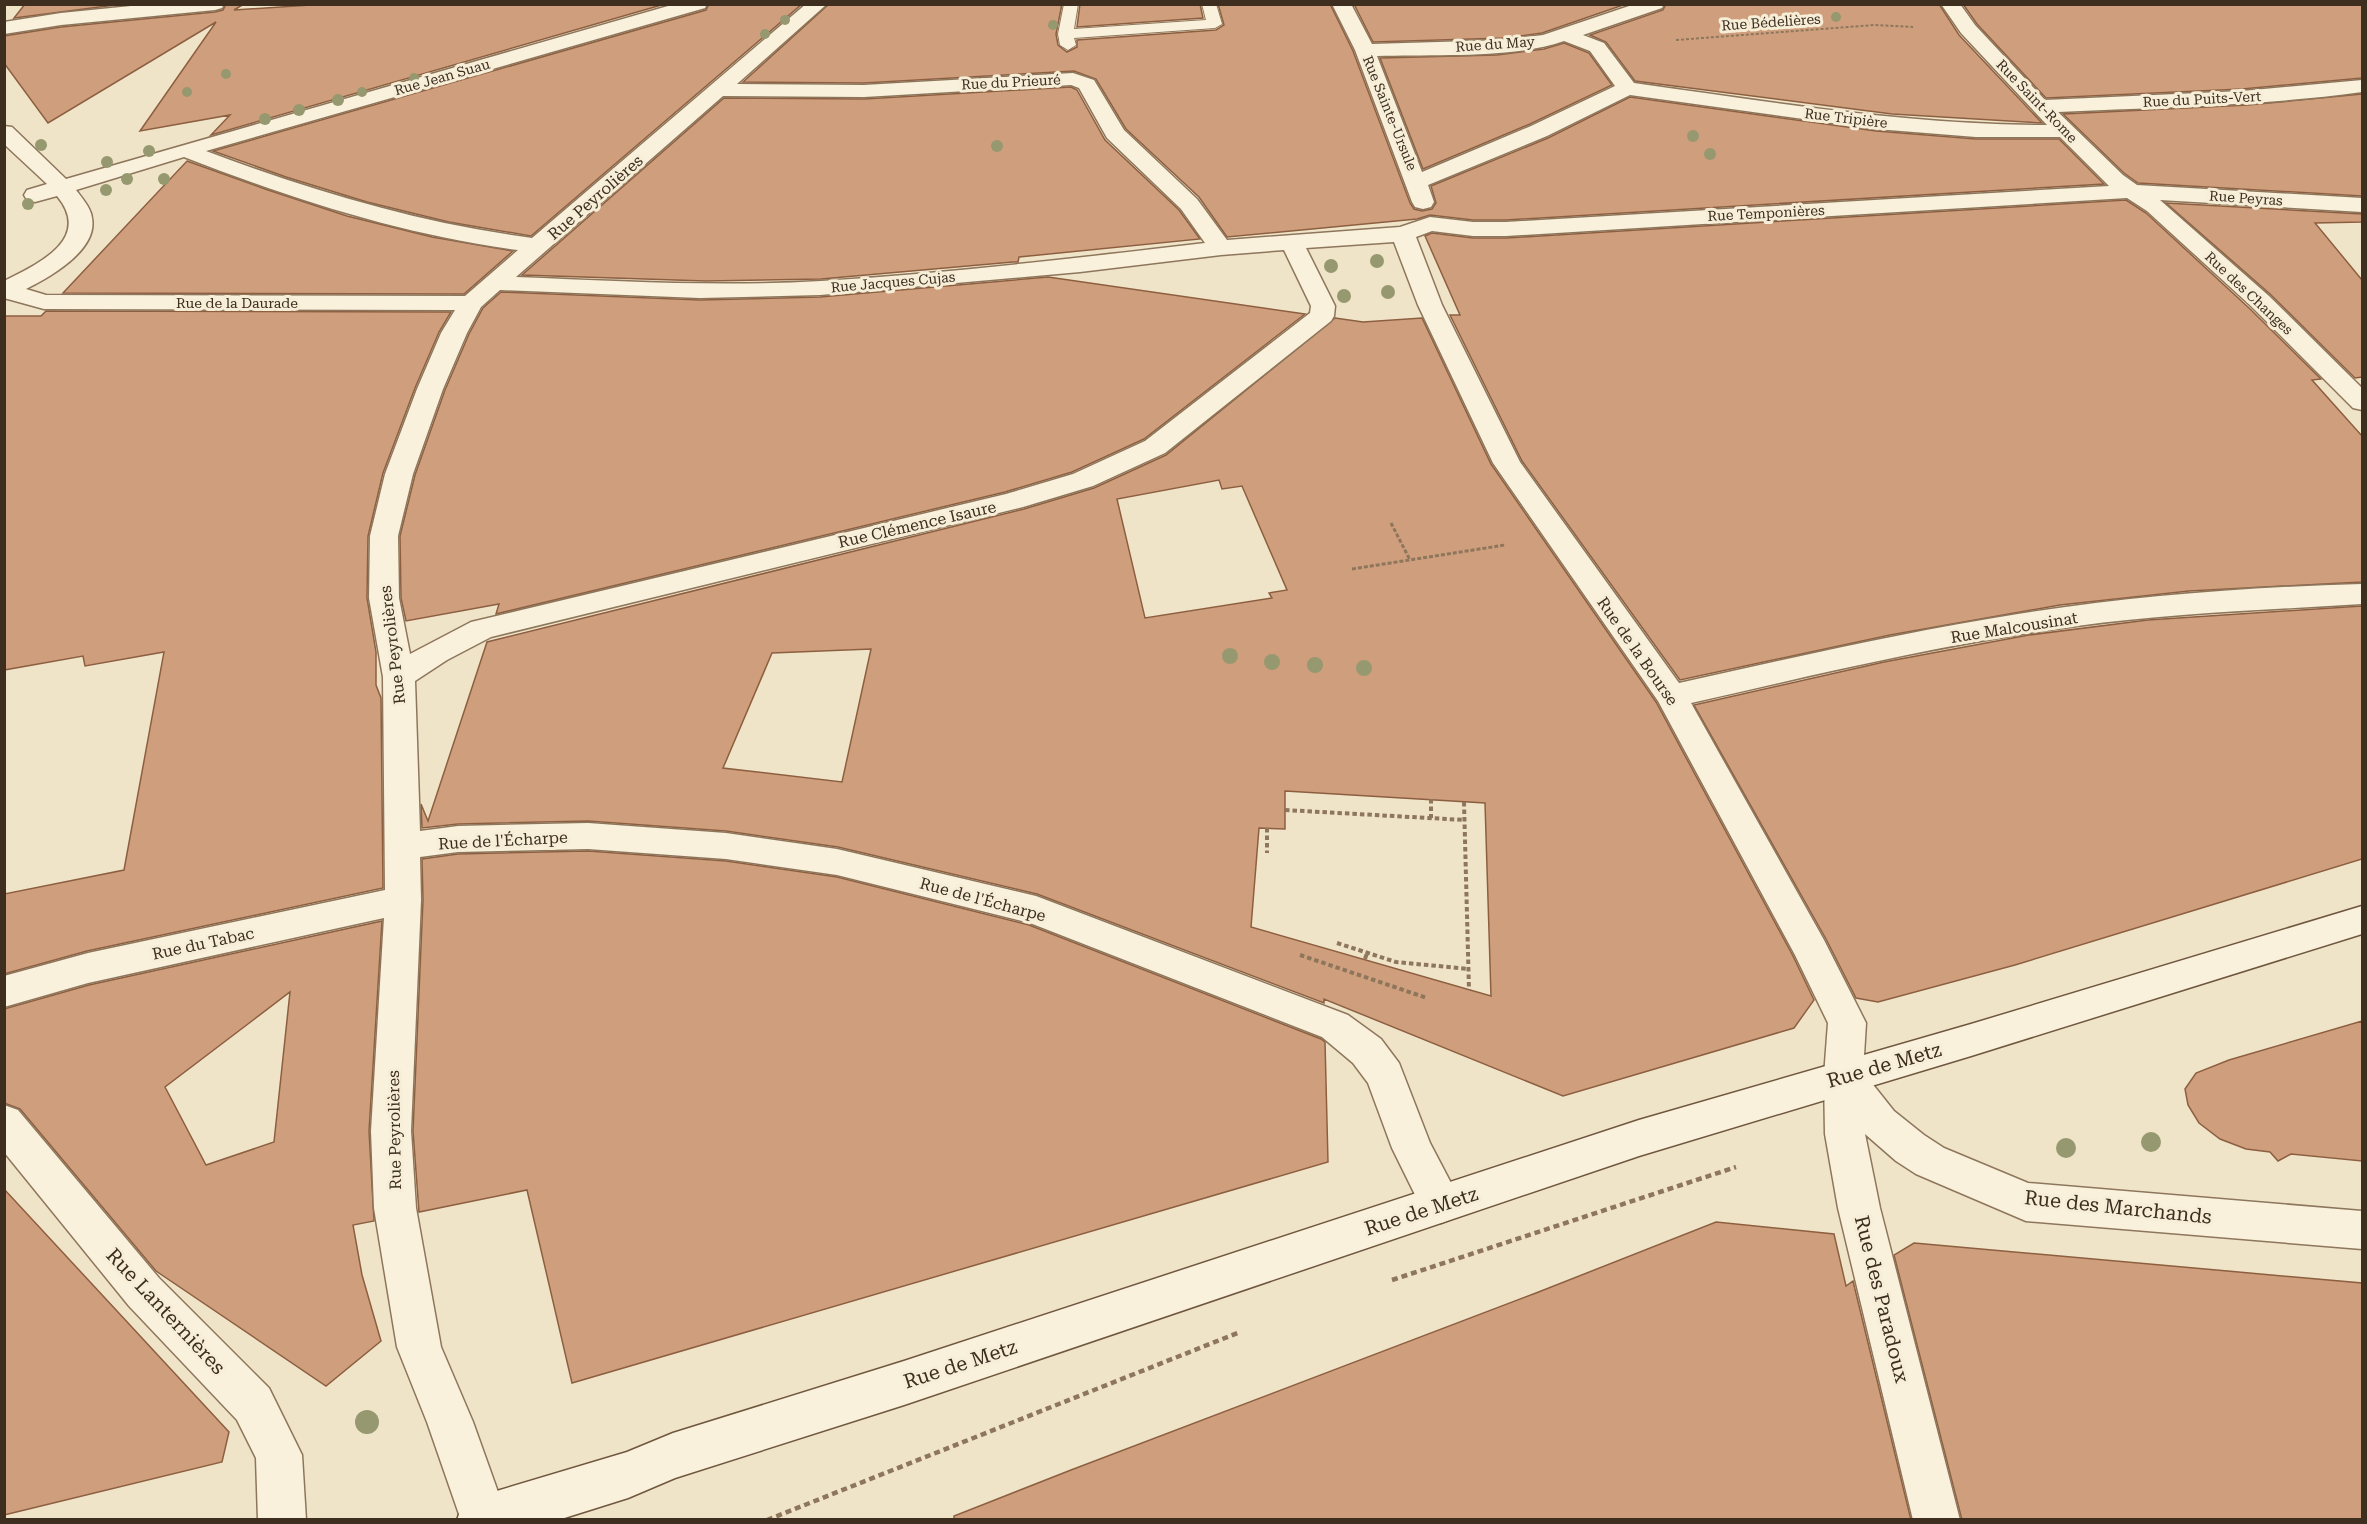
<svg xmlns="http://www.w3.org/2000/svg" width="2367" height="1524" font-family="'Roboto Serif',serif">
<style>
.building{fill:#cf9f7d;stroke:#8d5f41;stroke-width:1.5;fill-rule:evenodd}
.lines{fill:none;stroke-linecap:round;stroke-linejoin:round}
.lane-casing{stroke:#8d765c;stroke-width:2}
.street-casing{stroke:#8d765c;stroke-width:3}
.secondary-casing{stroke:#6f573f;stroke-width:3}
.path-far3{stroke:#8d765c;stroke-width:2;stroke-dasharray:3 2;stroke-linecap:butt}
.path-far2{stroke:#8d765c;stroke-width:3;stroke-dasharray:4 2;stroke-linecap:butt}
.path-far1{stroke:#8d765c;stroke-width:4;stroke-dasharray:4.5 3;stroke-linecap:butt}
.path{stroke:#8d765c;stroke-width:4.5;stroke-dasharray:6 4;stroke-linecap:butt}
.lane{fill:#faf1dc;fill-rule:evenodd}
.street{fill:#faf1dc;fill-rule:evenodd}
.secondary{fill:#faf1dc;fill-rule:evenodd}
.tree{fill:#96986f}
.labels{text-anchor:middle;stroke-width:6;stroke-linejoin:round;paint-order:stroke}
.far-street-label{font-size:14px;fill:#3d2e20;stroke:#f7eed8}
.street-label{font-size:16px;fill:#3d2e20;stroke:#f7eed8}
.near-street-label{font-size:20px;fill:#3d2e20;stroke:#f7eed8}
</style>
<rect width="100%" height="100%" fill="#f0e4c8"/>
<!-- building -->
<path class="building" d="M25 4H123L14 18Z
M226 4H244L234 10 326 4H665L211 135 230 115 140 131 216 22 48 123 4 63V36L61 27 215 12 223 10Z
M709 4H802L531 236 449 222 367 202 286 177 213 151 706 10Z
M829 4H1062L1056 34 1058 45 1067 52 1077 47V40L1216 30 1224 25 1218 4H1330L1353 51 1410 203 1414 209 1422 211 1432 209 1436 203 1431 186 1548 138 1630 97 1876 131 1976 139H2059L2104 184 1506 220H1473L1430 215 1417 219 1227 237 1199 197 1126 129 1096 79 1074 71 864 83 743 82Z
M1080 4H1200L1203 18 1077 27Z
M1354 4H1626L1542 33 1505 38 1373 42Z
M1666 4H1939L1959 35 2042 123 1892 114 1635 81 1606 42 1590 35 1663 10Z
M1963 4H2362V78L2242 89 2046 98 1977 24Z
M1564 43 1589 53 1612 85 1530 124 1423 169 1380 58 1497 55 1544 49Z
M1071 87 1077 90 1105 140 1179 210 1200 239 1019 257 1018 262H1013L821 279 706 281 522 275 724 98 864 99Z
M2362 94V196L2138 183 2124 173 2063 114 2248 105Z
M187 161 265 189 347 216 432 237 513 251 464 294 63 293Z
M2126 200 2146 213 2249 308 2321 379 2312 380 2362 436V582L2189 591 2060 605 1890 635 1680 680 1522 461 1450 315H1460L1425 236 1432 233 1473 238H1506Z
M2166 203 2362 214V222L2315 223 2362 280V377L2355 378 2270 294Z
M1048 277 1305 314 1144 439 1072 472 1005 492 496 614 499 604 406 621 401 598 400 536 415 475 445 390 469 334 483 308 501 292 700 300 820 297Z
M46 311 451 312 439 332 415 388 383 473 368 536 367 598 376 652V685L381 698 383 888 87 951 4 974V894L124 870 164 652 85 666 83 656 4 670V316H41Z
M1335 318 1363 322 1422 318 1491 464 1656 702 1793 956 1814 1000 1794 1028 1563 1096 1324 999V1003L1037 894 838 847 726 831 588 821 458 824 422 828 421 804 428 821 487 642 1024 509 1094 488 1166 455ZM1219 480 1222 489 1242 486 1287 590 1269 593 1272 598 1145 618 1117 499ZM871 649 842 782 723 768 772 653ZM1285 791 1485 803 1491 996 1251 927 1259 828 1285 829Z
M2362 606V859L2015 965 1878 1002 1856 998 1826 939 1694 705 1884 662 2029 635 2148 620Z
M588 851 726 861 837 877 1029 925 1321 1039 1325 1042 1328 1162 572 1383 527 1190 419 1212 413 1131 423 900 422 859 458 854Z
M382 921 369 1131 374 1221 353 1225 362 1275 381 1341 326 1386 156 1271 20 1109 4 1103V1009L89 985ZM290 992 274 1142 206 1165 165 1087Z
M2362 1021V1161L2291 1154 2278 1161 2270 1152 2246 1149 2220 1139 2199 1123 2188 1105 2185 1089 2196 1073 2229 1060Z
M4 1189 229 1432 222 1462 4 1515Z
M1716 1222 1834 1234 1846 1286 1853 1281 1911 1520H954V1516L1071 1470 1536 1293Z
M1914 1243 2362 1283V1520H1962L1894 1255Z"/>
<g class="lines">
<defs>
<path id="lane" d="M1064 4H1078L1074 29 1206 20 1202 4H1216L1222 24 1215 28 1074 38 1076 45 1068 50 1060 45 1058 34Z"/>
<path id="street" d="M151 4H224L222 8 215 10 61 25 4 34V22L61 13Z
M675 4H707L705 8 206 151C312 191 419 223 532 238L806 4H827L737 84 864 85 1073 73 1094 80 1124 130 1197 199 1227 240 1400 227 1430 217 1473 222H1506L2109 186 2060 137H1976L1876 129 1630 95 1547 136 1428 185 1434 202 1431 207 1423 209 1415 207 1412 202 1355 50 1332 4H1351L1372 44 1505 40 1543 35 1635 4H1664L1662 8 1583 35 1604 43 1634 83C1771 102 1908 125 2047 125L1961 33 1941 4H1960L1975 25 2045 100 2242 91 2362 80V92C2261 106 2159 107 2058 112L2123 175 2137 185 2362 198V212L2160 200 2269 296 2362 388V410L2353 408 2251 306 2147 211 2127 198 1506 236H1473L1432 231 1416 237 1442 305 1520 462 1679 683C1791 658 1904 632 2018 614 2131 596 2248 587 2362 584V604C2267 610 2172 613 2077 626 1947 643 1819 674 1691 703L1824 940 1866 1023 1863 1072 1894 1111 1924 1135 1944 1148 2028 1183 2362 1211V1249L2026 1221 1916 1174 1896 1161 1865 1134 1880 1208 1960 1520H1913L1838 1208 1825 1134 1824 1076 1828 1023 1795 955 1658 701 1493 463 1418 305 1394 242 1306 248 1335 306 1334 316 1331 321 1165 453 1093 486 1023 507 491 637 447 660 415 681 420 831 458 826 588 823 726 833 837 849 1036 896 1348 1015 1381 1039 1399 1063 1430 1143 1462 1204 1456 1217 1441 1223 1426 1217 1392 1148 1368 1083 1353 1063 1322 1037 1030 923 837 875 726 859 588 849 458 852 420 857 421 900 411 1131 416 1208 441 1347 473 1422 508 1520H461L427 1422 397 1347 374 1208 371 1131 384 918 88 983 4 1007V976L88 953 385 890 383 677 369 598 370 536 385 474 417 389 441 333 455 310 44 309 4 298V281C38 264 93 239 57 196L35 202 27 200 24 195 27 190 47 184 4 144V126L12 127 66 179ZM1564 41 1590 51 1615 86 1531 126 1422 172 1377 56C1433 54 1513 59 1564 41ZM1071 85 1079 88 1107 138 1181 209 1205 243C1078 258 949 273 821 281 719 287 617 281 516 277L723 96 864 97ZM184 157C292 199 402 235 518 250L465 296 46 295 26 289C50 277 98 250 92 218 91 208 82 198 76 190ZM1284 250 1311 306 1310 313 1145 441 1073 474 1006 494 471 622 410 654 399 598 398 536 413 474 443 389 467 333 481 307 500 290 700 298 820 295 1080 272 1221 255Z
M4 1105 18 1110 159 1278 269 1388 302 1455 306 1520H258L256 1458 237 1420 129 1306 4 1152Z"/>
<path id="secondary" d="M2362 906V934L1971 1056 1639 1156 904 1405 675 1478 628 1498 558 1520H457L463 1503 480 1496 627 1452 673 1433 904 1361 1639 1120 1971 1024Z"/>
</defs>
<!-- lane casing -->
<use href="#lane" class="lane-casing"/>
<!-- street casing -->
<use href="#street" class="street-casing"/>
<!-- secondary casing -->
<use href="#secondary" class="secondary-casing"/>
<!-- path-far3 -->
<path class="path-far3" d="M1676 40 1875 25 1913 27"/>
<!-- path-far2 -->
<path class="path-far2" d="M1391 523 1410 560
M1352 569 1505 545"/>
<!-- path-far1 -->
<path class="path-far1" d="M1431 799V818
M1464 802 1469 990
M1285 810 1465 820
M1267 828V853
M1337 943 1396 962 1469 969
M1300 955 1427 998
M1365 959 1367 953"/>
<!-- path -->
<path class="path" d="M1392 1280 1736 1167
M767 1520 1240 1332"/>
<!-- lane -->
<use href="#lane" class="lane"/>
<!-- street -->
<use href="#street" class="street"/>
<!-- secondary -->
<use href="#secondary" class="secondary"/>
</g>
<!-- trees -->
<g class="tree">
<circle cx="1836" cy="17" r="5"/>
<circle cx="785" cy="20" r="5"/>
<circle cx="1053" cy="25" r="5"/>
<circle cx="765" cy="34" r="5"/>
<circle cx="226" cy="74" r="5"/>
<circle cx="414" cy="78" r="5"/>
<circle cx="187" cy="92" r="5"/>
<circle cx="362" cy="92" r="5"/>
<circle cx="338" cy="100" r="6"/>
<circle cx="299" cy="110" r="6"/>
<circle cx="265" cy="119" r="6"/>
<circle cx="1693" cy="136" r="6"/>
<circle cx="41" cy="145" r="6"/>
<circle cx="997" cy="146" r="6"/>
<circle cx="149" cy="151" r="6"/>
<circle cx="1710" cy="154" r="6"/>
<circle cx="107" cy="162" r="6"/>
<circle cx="127" cy="179" r="6"/>
<circle cx="164" cy="179" r="6"/>
<circle cx="106" cy="190" r="6"/>
<circle cx="28" cy="204" r="6"/>
<circle cx="1377" cy="261" r="7"/>
<circle cx="1331" cy="266" r="7"/>
<circle cx="1388" cy="292" r="7"/>
<circle cx="1344" cy="296" r="7"/>
<circle cx="1230" cy="656" r="8"/>
<circle cx="1272" cy="662" r="8"/>
<circle cx="1315" cy="665" r="8"/>
<circle cx="1364" cy="668" r="8"/>
<circle cx="2151" cy="1142" r="10"/>
<circle cx="2066" cy="1148" r="10"/>
<circle cx="367" cy="1422" r="12"/>
</g>
<g class="labels">
<!-- far-street labels -->
<g class="far-street-label">
<text transform="translate(1771 22) rotate(-4)" y="5">Rue Bédelières</text>
<text transform="translate(1495 44) rotate(-4)" y="5">Rue du May</text>
<text transform="translate(442 77) rotate(-16)" y="5">Rue Jean Suau</text>
<text transform="translate(1011 82) rotate(-3)" y="5">Rue du Prieuré</text>
<text transform="translate(2202 99) rotate(-3)" y="5">Rue du Puits-Vert</text>
<text transform="translate(2037 101) rotate(46)" y="5">Rue Saint-Rome</text>
<text transform="translate(1390 113) rotate(68)" y="5">Rue Sainte-Ursule</text>
<text transform="translate(1846 118) rotate(7)" y="5">Rue Tripière</text>
<text transform="translate(2246 198) rotate(4)" y="5">Rue Peyras</text>
<text transform="translate(1766 213) rotate(-3)" y="5">Rue Temponières</text>
<text transform="translate(893 282) rotate(-5)" y="5">Rue Jacques Cujas</text>
<text transform="translate(2249 293) rotate(43)" y="5">Rue des Changes</text>
<text x="237" y="308">Rue de la Daurade</text>
</g>
<!-- street labels -->
<g class="street-label">
<text transform="translate(595 197) rotate(-41)" y="6">Rue Peyrolières</text>
<text transform="translate(917 524) rotate(-13)" y="6">Rue Clémence Isaure</text>
<text transform="translate(2014 627) rotate(-9)" y="6">Rue Malcousinat</text>
<text transform="translate(392 645) rotate(-97)" y="6">Rue Peyrolières</text>
<text transform="translate(1638 651) rotate(55)" y="6">Rue de la Bourse</text>
<text transform="translate(503 840) rotate(-3)" y="6">Rue de l'Écharpe</text>
<text transform="translate(983 899) rotate(15)" y="6">Rue de l'Écharpe</text>
<text transform="translate(203 943) rotate(-12)" y="6">Rue du Tabac</text>
<text transform="translate(394 1130) rotate(-91)" y="6">Rue Peyrolières</text>
</g>
<!-- near-street labels -->
<g class="near-street-label">
<text transform="translate(1884 1065) rotate(-16)" y="7">Rue de Metz</text>
<text transform="translate(2118 1207) rotate(6)" y="7">Rue des Marchands</text>
<text transform="translate(1421 1211) rotate(-18)" y="7">Rue de Metz</text>
<text transform="translate(1882 1299) rotate(76)" y="7">Rue des Paradoux</text>
<text transform="translate(166 1311) rotate(47)" y="7">Rue Lanternières</text>
<text transform="translate(960 1364) rotate(-18)" y="7">Rue de Metz</text>
</g>
</g>
<!-- border -->
<rect width="2367" height="1524" fill="none" stroke="#3d2e20" stroke-width="12"/>
</svg>
